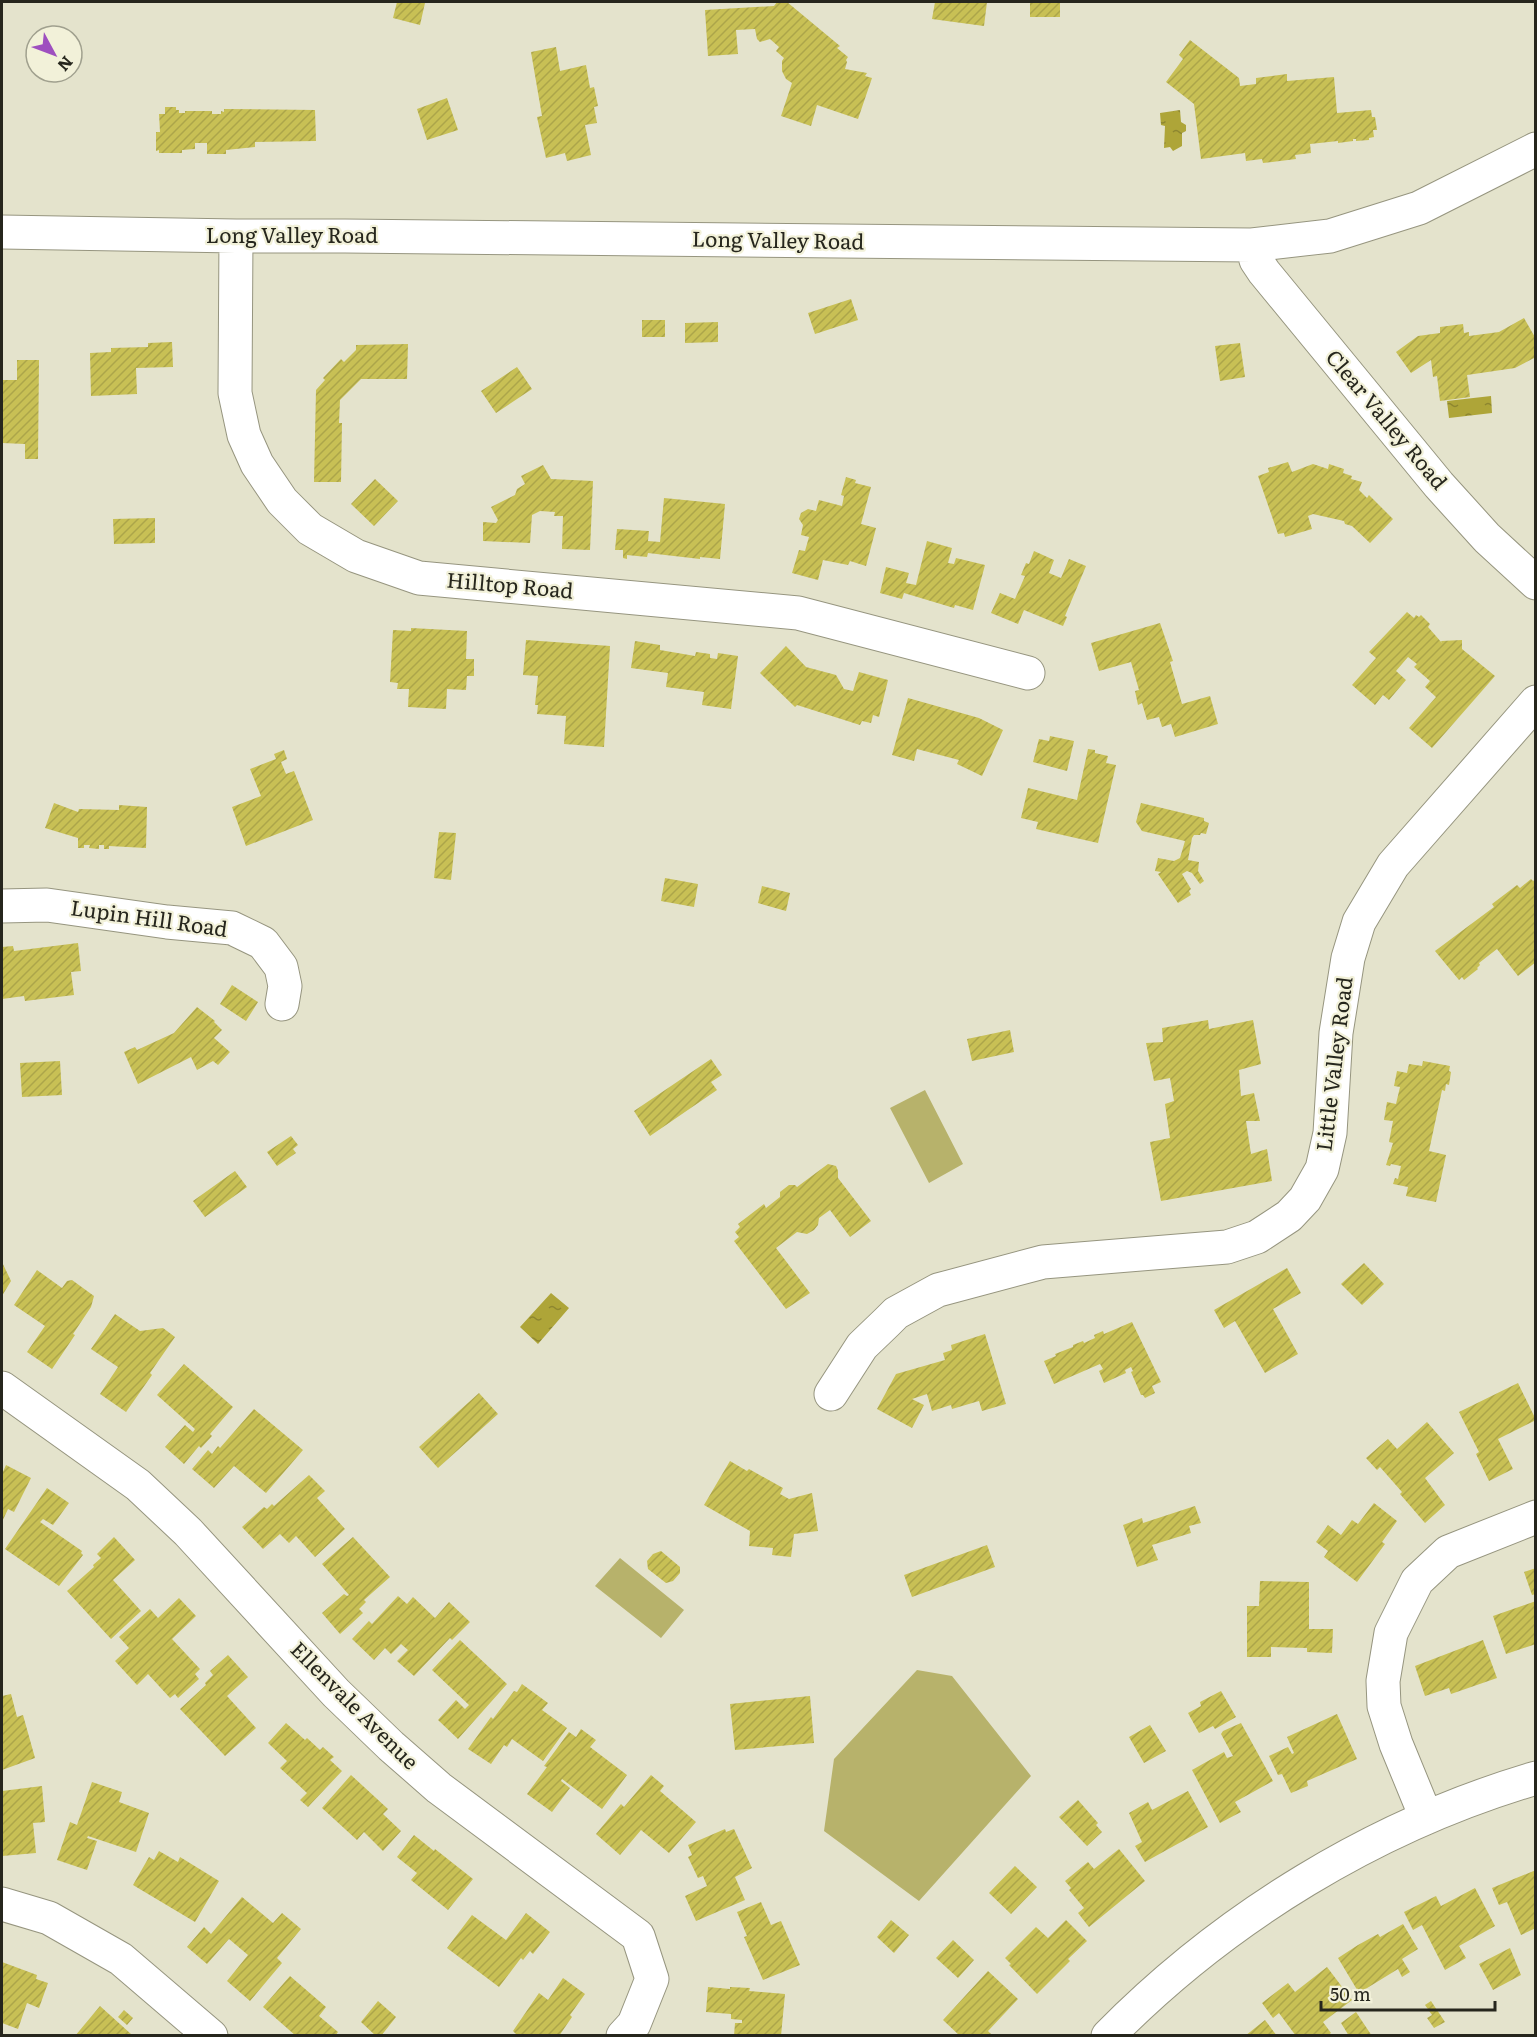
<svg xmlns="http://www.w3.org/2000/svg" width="1537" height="2037" font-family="Literata,serif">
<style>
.grass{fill:#b7b26b}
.water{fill:url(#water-ripples)}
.building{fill:url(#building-hatch)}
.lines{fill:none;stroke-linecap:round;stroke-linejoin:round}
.minor-casing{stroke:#96957f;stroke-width:35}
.minor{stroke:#fff;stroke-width:33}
.labels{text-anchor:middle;stroke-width:4.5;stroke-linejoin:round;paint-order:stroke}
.street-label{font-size:21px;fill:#26261d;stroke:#f2f1d9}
</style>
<defs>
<pattern id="water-ripples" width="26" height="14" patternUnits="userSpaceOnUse" patternTransform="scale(1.5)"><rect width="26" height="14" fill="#aea538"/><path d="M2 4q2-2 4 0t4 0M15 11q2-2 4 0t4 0" fill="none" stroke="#8d862f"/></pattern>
<pattern id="building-hatch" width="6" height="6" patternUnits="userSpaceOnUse" patternTransform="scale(1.5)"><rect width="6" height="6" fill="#c8c055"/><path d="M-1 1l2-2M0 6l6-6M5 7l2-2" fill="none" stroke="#aca54a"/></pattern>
</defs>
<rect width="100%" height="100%" fill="#e4e3cc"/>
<!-- grass -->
<path class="grass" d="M925 1090 963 1164 929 1183 890 1108Z
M620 1558 684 1610 661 1638 595 1586Z
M917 1670 952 1676 1031 1776 919 1901 824 1831 834 1759Z"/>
<!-- water -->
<path class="water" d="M1180 110 1181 122 1186 125V131L1182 133V146L1173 151 1170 147 1164 148 1165 126 1161 125 1160 113Z
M1491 396 1492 413 1449 418 1447 401Z
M551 1293 569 1308 538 1344 520 1327Z"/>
<!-- building -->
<path class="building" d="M397 2 425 3 420 25 393 18Z
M777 2H787L840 46 837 48 848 57 846 60 847 62 845 69 867 73 865 76 872 78 858 119 817 105 811 126 781 116 792 83 786 79 782 71V61L784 58 776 51 779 47 770 39 760 42 757 39 755 29 736 30 738 54 708 56 705 10 774 6Z
M935 2H987L984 26 932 19Z
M1030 2H1060V17H1030Z
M1190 40 1239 78 1240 86 1256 84V78L1287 74V81L1334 77 1337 113 1371 110 1372 117H1375L1377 130H1373L1374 137 1369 138V140L1356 141V139H1353V141L1338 143V141L1310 144 1311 153 1295 155 1296 159 1263 163 1262 159 1246 161 1245 153 1201 159 1194 104 1166 82 1183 59 1179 55Z
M556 47 560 71 586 65 590 88 594 87 598 106 594 107 597 123 585 125 591 155 567 161 565 153 546 158 537 117 542 116 531 52Z
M447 98 458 130 427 140 417 109Z
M165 107H176V110H179V113H185V111H212V114H221V111L224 112V109L315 110 316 141 255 142V147L226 150V154H207V143H195V149L182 150V153H159V150L156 151V132H160L159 114H165Z
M851 299 858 320 815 334 808 313Z
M1524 318 1536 339V357L1515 368 1467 375 1470 397 1440 401 1437 376 1433 377 1431 360 1411 373 1396 352 1418 336 1440 333V327L1463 324 1464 333 1469 332V336L1499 332Z
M642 320H665V337H642Z
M718 322V342L685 343V323Z
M172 342 173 367 136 368 137 394 91 396 90 353 111 352V348L148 347V343Z
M1240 343 1245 377 1220 381 1215 346Z
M408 344 407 379H361L340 400 339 423H342L341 482H314L316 390 325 380 323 378 341 359 344 362 356 350V345Z
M17 360H39L38 459H25V444L2 443V380H17Z
M517 367 532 389 496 413 481 391Z
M1288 462 1292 472 1313 464 1328 469 1329 464 1344 469 1343 473 1352 476 1351 479 1362 482 1359 490 1367 498 1369 495 1393 519 1370 543 1352 526 1345 524 1344 521 1313 514 1308 516 1312 529 1285 537 1284 533 1278 534 1258 476 1269 472 1268 468Z
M543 465 551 479 593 481 590 550 562 549 563 516H554L555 512 540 511 532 515 530 543 483 541V522L496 523 498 520 491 507 515 495 517 489 525 484 521 476Z
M846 477 856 480 855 483 871 487 861 524 876 528 866 566 850 561 848 565 823 560 818 580 792 573 799 550 805 551 809 537 801 535 803 525 799 519 801 513 808 509 816 511 819 500 842 506 844 496 841 495Z
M375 479 398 501 374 526 351 504Z
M664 498 725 504 720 559 700 557V559L648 553 647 557 627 555V559L623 558V550H615L617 529 649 531 648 541 660 542Z
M155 518V543L114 544 113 519Z
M927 541 952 548 948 563 954 564 956 558 985 565 973 610 955 605 954 608 904 593 902 599 880 593 886 567 909 573 906 583 916 585Z
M1034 551 1054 560 1049 573 1061 578 1069 559 1086 566 1065 616 1067 617 1063 626 1024 610 1018 624 991 613 1000 593 1015 599 1025 576 1021 575 1026 563 1029 564Z
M1407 612 1414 618 1416 615 1419 617 1421 615 1430 624 1428 627 1442 643 1441 641 1462 640V649L1495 676 1432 748 1409 728 1436 697 1425 687 1430 681 1414 667 1417 664 1408 657 1396 671 1406 680 1389 700 1383 695 1375 705 1352 685 1376 658 1369 652Z
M1160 623 1173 661 1170 662 1182 704 1210 696 1218 724 1175 737 1171 724 1162 727 1159 717 1147 720 1142 703 1138 705 1135 691 1139 690 1131 662 1099 671 1091 643Z
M411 628 467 631 466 659H474V676H467L466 690 447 689 446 709 408 707 409 689H397L398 683 390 682 393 630 411 631Z
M526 640 610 646 604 747 564 744 566 716 537 714 538 705H535L538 676 523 675Z
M635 641 660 645V650L695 656 696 652 710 654V658L717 659 718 653 738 656 731 709 702 705 704 692 666 687 668 673 631 668Z
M786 646 806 667 836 675 844 689 853 691 859 672 888 680 879 717 873 715 871 723 862 721 860 725 797 705 795 707 760 673Z
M908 698 979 718 1003 730 982 776 957 764 959 760 917 749 914 761 892 755Z
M1050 736 1074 741 1067 771 1033 762 1039 739 1049 741Z
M1088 749 1095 750V753L1108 756 1106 763 1116 765 1098 843 1036 829 1038 822 1021 818 1028 788 1077 800Z
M284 750 287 759 281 762 286 774 294 771 313 820 246 846 232 807 261 796 250 769 276 759 274 754Z
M54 803 78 812 79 809 119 810V805L147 807 146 848 109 846V849H104V845H99V849L89 848 90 845H84V848H78V838L45 828Z
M1141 803 1204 818V821L1209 823 1206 834 1201 833 1200 835H1194L1192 838 1188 860 1199 862 1198 871 1204 881 1200 884 1192 873 1187 871 1182 874 1191 889 1189 891 1191 895 1178 903 1158 874 1161 872 1155 871 1158 858 1174 861 1180 858 1185 841 1142 831 1136 822Z
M439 832 456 833 451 880 434 878Z
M665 878 698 884 694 907 661 901Z
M1531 879 1533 881 1536 879V962L1518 976 1497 949 1479 963 1480 965 1477 968 1478 969 1464 980 1462 977 1459 980 1435 951 1494 907 1492 904 1517 885 1520 888Z
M762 886 790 893 786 911 758 903Z
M78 943 81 971 71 972 74 995 25 1001 24 996 2 999V947L13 946 14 951Z
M232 985 258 1002 246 1021 220 1004Z
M197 1007 215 1021 214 1022 222 1030 214 1038 230 1052 218 1065 213 1061 197 1070 191 1057 138 1084 124 1052 135 1047 137 1050 174 1033Z
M1208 1020 1209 1029 1253 1020 1261 1064 1239 1070 1241 1096 1254 1093 1260 1121H1246L1251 1154 1267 1149 1272 1181 1161 1201 1150 1142 1170 1138 1165 1104 1174 1101 1170 1078 1154 1081 1146 1043 1163 1042 1162 1028Z
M1010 1030 1014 1052 972 1061 967 1039Z
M711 1059 722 1075 711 1082 717 1090 650 1136 634 1111Z
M60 1061 62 1095 22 1097 20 1063Z
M1423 1061 1450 1066 1449 1071 1451 1072 1449 1085 1446 1084 1445 1091 1442 1090 1429 1151 1446 1155 1436 1202 1406 1196 1408 1187 1393 1184 1395 1178 1398 1179 1401 1166 1391 1164 1390 1166 1386 1165 1393 1143 1389 1142 1393 1121 1384 1120 1387 1102 1396 1104 1400 1087 1394 1086 1397 1071 1407 1073 1409 1064 1422 1066Z
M291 1136 298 1145 293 1149 296 1153 277 1166 267 1152Z
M828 1164 836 1166 838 1171V1178L871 1221 850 1237 830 1210 819 1218 818 1225 814 1230 807 1234 797 1232 776 1248 810 1293 786 1309 734 1241 739 1237 735 1232 740 1227 738 1224 764 1204 766 1208 780 1197V1192L789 1185H795L797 1187Z
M235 1171 247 1187 205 1217 193 1201Z
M2 1262 11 1281 2 1296Z
M1364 1263 1384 1284 1362 1305 1341 1284Z
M1287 1268 1301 1293 1273 1309 1298 1354 1265 1373 1235 1321 1224 1328 1214 1310Z
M37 1270 62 1288 67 1281 72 1280 94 1296 91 1307 73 1334 75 1335 52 1369 27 1352 45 1326 14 1305Z
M115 1314 140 1331 163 1328 175 1337 150 1373 152 1375 126 1412 100 1394 118 1367 91 1349Z
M1132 1322 1161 1382 1152 1386 1155 1393 1145 1398 1143 1395H1141L1131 1372 1133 1371 1131 1367 1125 1370 1126 1373 1104 1383 1099 1371 1103 1369 1100 1364 1054 1384 1044 1361 1056 1356 1055 1354 1073 1347V1345L1083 1341 1084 1343 1095 1338 1094 1335 1103 1331 1104 1334Z
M985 1334 1006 1404 982 1411 979 1401 952 1409 951 1405 932 1411 927 1394 912 1399 924 1405 912 1428 877 1409 896 1374 945 1360 943 1353 952 1350 951 1345Z
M184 1364 233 1407 210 1434 212 1436 201 1448 199 1446 184 1464 165 1447 185 1425 193 1432 195 1429 157 1395Z
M1518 1383 1536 1420 1498 1439 1513 1469 1489 1481 1476 1454 1479 1452 1459 1412Z
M479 1393 498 1414 438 1468 419 1447Z
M254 1409 303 1450 266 1493 234 1466 214 1488 192 1469 208 1450 212 1454 218 1446 220 1448Z
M1427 1422 1454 1453 1425 1478 1445 1505 1425 1523 1400 1494 1402 1492 1380 1467 1377 1470 1366 1458 1388 1439 1397 1449Z
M730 1461 747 1471 749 1469 783 1488 780 1494 789 1499 812 1493 818 1531 794 1534 791 1557 772 1555 773 1548 749 1546 750 1531 704 1505Z
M6 1465 31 1478 14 1512 8 1509 2 1522V1474Z
M309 1475 325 1491 317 1498 345 1529 315 1557 296 1536 289 1543 280 1534 263 1549 242 1527 264 1507 267 1509 272 1504 274 1506Z
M47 1488 69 1503 53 1525 43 1519 40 1522 82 1551 81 1553 83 1555 59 1586 5 1549Z
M1374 1503 1397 1521 1382 1542 1385 1544 1357 1582 1324 1557 1328 1551 1316 1542 1328 1525 1341 1535 1352 1520 1358 1524Z
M1195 1506 1201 1523 1189 1526 1191 1533 1152 1545 1158 1560 1137 1567 1123 1525 1142 1518 1143 1523Z
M114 1537 135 1560 113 1580 141 1611 111 1639 67 1591 94 1567 93 1565 101 1558 97 1554Z
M353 1537 390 1577 364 1600 366 1602 359 1609 363 1613 340 1634 322 1613 344 1594 347 1596 349 1595 322 1564Z
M987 1545 995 1567 912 1597 904 1575Z
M661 1551 680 1567V1573L673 1581 666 1583 648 1569 647 1561 653 1554Z
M1536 1568V1594L1532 1595 1524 1572Z
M1260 1581 1309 1582V1629H1333L1332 1653 1307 1652V1648L1271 1647V1657H1247V1606H1259Z
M398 1596 407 1604 413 1597 435 1618 449 1602 470 1622 452 1640 450 1638 414 1676 397 1661 408 1650 401 1644 391 1654 385 1648 374 1660 352 1639 369 1621 372 1624Z
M179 1598 196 1616 172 1639 200 1669 195 1674 199 1679 178 1698 175 1694 170 1698 148 1674 137 1685 115 1661 129 1648 119 1637 150 1609 158 1618Z
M1536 1601V1644L1506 1654 1493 1616Z
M460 1640 507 1684 458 1739 438 1720 456 1700 465 1709 469 1705 432 1670Z
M1483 1640 1497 1678 1451 1694 1449 1688 1425 1696 1415 1666Z
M228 1655 248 1677 227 1696 256 1728 225 1756 180 1709 206 1685 205 1683 213 1675 210 1671Z
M522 1684 548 1703 542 1710 567 1728 543 1761 512 1739 507 1747 504 1745 491 1764 468 1749 491 1717 493 1719 514 1691 517 1692Z
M1221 1691 1236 1717 1215 1729 1213 1726 1199 1733 1188 1713 1201 1706 1200 1702Z
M11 1694 17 1717 23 1715 35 1758 2 1770V1696Z
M810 1696 814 1743 735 1750 730 1704Z
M1337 1714 1357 1759 1307 1781 1308 1786 1291 1793 1282 1774 1278 1775 1269 1756 1288 1747 1292 1754 1294 1753 1287 1737Z
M286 1723 305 1740 307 1738 320 1750 323 1747 334 1757 330 1760 342 1771 308 1807 300 1800 307 1793 280 1768 287 1761 268 1743Z
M1241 1723 1273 1781 1235 1802 1241 1812 1220 1823 1192 1770 1224 1752 1227 1758 1233 1756 1221 1734 1223 1731Z
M1150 1725 1166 1751 1144 1763 1129 1737Z
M581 1729 596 1740 590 1747 627 1775 602 1809 562 1779 561 1781 570 1788 552 1812 527 1794 547 1767 544 1766 569 1732 576 1737Z
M351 1775 388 1809 383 1814 401 1831 383 1851 364 1832 357 1840 322 1808Z
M651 1775 664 1786 660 1791 696 1822 669 1853 641 1830 620 1855 596 1834 621 1804 624 1807Z
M92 1782 122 1792 119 1802 149 1813 136 1852 88 1836 87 1838 97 1841 87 1870 57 1860 70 1822 77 1825Z
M42 1786 45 1822 33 1823 36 1853 2 1856V1791Z
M1188 1791 1208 1827 1145 1862 1135 1846 1142 1842 1129 1813 1148 1802 1152 1810Z
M1078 1800 1098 1823 1096 1825 1102 1832 1087 1846 1059 1817Z
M725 1829 726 1832 734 1829 752 1868 735 1877 745 1900 696 1921 685 1896 707 1886 703 1876 698 1878 688 1857 692 1855 688 1845Z
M414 1835 434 1851 435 1849 473 1879 448 1910 411 1880 417 1873 397 1857Z
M1119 1849 1145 1881 1089 1927 1078 1913 1084 1908 1069 1890 1071 1888 1065 1881 1088 1862 1094 1869Z
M159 1851 178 1862 180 1857 219 1881 195 1922 133 1885 149 1857 154 1860Z
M1015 1866 1037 1887 1011 1914 989 1893Z
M1536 1870V1928L1521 1935 1507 1902 1499 1905 1492 1888Z
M1475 1888 1495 1926 1459 1946 1466 1958 1445 1970 1422 1925 1413 1930 1404 1912 1436 1896 1441 1906Z
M242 1897 273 1923 282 1913 301 1929 277 1958 282 1963 250 2001 227 1981 248 1955 229 1939 207 1964 187 1947 204 1927 211 1934Z
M761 1902 771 1925 781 1921 800 1965 763 1980 744 1937 747 1936 737 1912Z
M526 1913 550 1932 533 1954 530 1951 523 1960 521 1958 499 1987 447 1948 472 1915 506 1940Z
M891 1920 909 1935 894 1953 877 1937Z
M1066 1920 1087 1941 1068 1959 1070 1961 1037 1994 1009 1965 1011 1964 1005 1958 1036 1927 1048 1938Z
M1403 1924 1418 1949 1402 1959 1410 1972 1402 1977 1398 1969 1359 1993 1338 1958 1358 1945 1378 1934 1380 1937Z
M953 1940 974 1960 958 1978 936 1958Z
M1510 1948 1521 1975 1493 1990 1479 1964Z
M2 1962 37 1975 36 1979 48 1983 39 2008 27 2003 18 2029 2 2023Z
M1327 1967 1352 2000 1323 2022 1331 2033 1327 2036H1296L1279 2013 1273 2018 1262 2003 1288 1983 1295 1992Z
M988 1971 1018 1999 988 2031 993 2036H960L943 2020Z
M290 1976 326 2007 319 2016 338 2032 335 2036H296L263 2007Z
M563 1978 585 1994 570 2015 572 2017 559 2036H518L513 2031 539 1993 548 2000Z
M708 1987 730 1989V1987L750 1988 749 1991 785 1994 781 2036H734L735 2023H742V2020L731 2019V2014L706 2012Z
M378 2001 396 2017 381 2036H376L361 2022Z
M1431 2001 1445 2022 1434 2028 1427 2018 1432 2015 1425 2005Z
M100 2006 131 2034 130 2036H75Z
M124 2010 133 2018 127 2025 118 2017Z
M1356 2012 1372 2036H1349L1341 2023Z
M1265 2020 1277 2036H1245Z"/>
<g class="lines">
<defs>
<path id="minor" d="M2 232 236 236H345L1252 245 1330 236 1419 208 1536 149
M236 236 235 393 244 435 257 464 282 501 310 529 356 556 419 578 798 613 1028 673
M1252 245 1256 260 1264 272 1439 485 1487 538 1536 583
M2 906 47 905 167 922 232 928 263 943 281 967 285 986 282 1004
M2 1388 138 1485 188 1532 336 1693 391 1746 439 1788 638 1936 652 1979 634 2024 623 2036
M831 1394 862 1346 887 1322 896 1313 938 1290 1043 1262 1227 1247 1257 1237 1289 1216 1305 1199 1322 1169 1330 1133 1336 1033 1348 958 1359 922 1393 865 1536 702
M1426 1817 1396 1744 1384 1706 1383 1681 1391 1633 1417 1581 1448 1552 1536 1517
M2 1904 49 1918 121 1959 211 2036
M1108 2036C1225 1917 1376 1825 1536 1778"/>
</defs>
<!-- minor casing -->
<use href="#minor" class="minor-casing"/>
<!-- minor -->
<use href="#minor" class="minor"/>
</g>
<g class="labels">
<!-- street labels -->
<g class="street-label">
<text x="292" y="243">Long Valley Road</text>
<text transform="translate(778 241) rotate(1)" y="7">Long Valley Road</text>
<text transform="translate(1386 420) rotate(50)" y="7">Clear Valley Road</text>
<text transform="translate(510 586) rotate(5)" y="7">Hilltop Road</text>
<text transform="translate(149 919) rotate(8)" y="7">Lupin Hill Road</text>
<text transform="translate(1335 1064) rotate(-83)" y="7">Little Valley Road</text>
<text transform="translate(354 1706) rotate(45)" y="7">Ellenvale Avenue</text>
</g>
</g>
<!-- border -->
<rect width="1537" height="2037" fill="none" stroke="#26261d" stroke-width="6"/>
<!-- north arrow -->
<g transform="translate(54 54) rotate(131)"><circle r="28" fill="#f2f1d9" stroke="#a0a08e" stroke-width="1.5"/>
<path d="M0-4.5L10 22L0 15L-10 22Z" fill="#9e4fbf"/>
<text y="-9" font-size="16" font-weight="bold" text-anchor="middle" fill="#26261d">N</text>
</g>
<!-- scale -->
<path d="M1321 2001v9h174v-9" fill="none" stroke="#26261d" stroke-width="3"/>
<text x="1330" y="2001" font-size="18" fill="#26261d" stroke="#f2f1d9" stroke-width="4.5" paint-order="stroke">50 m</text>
</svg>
